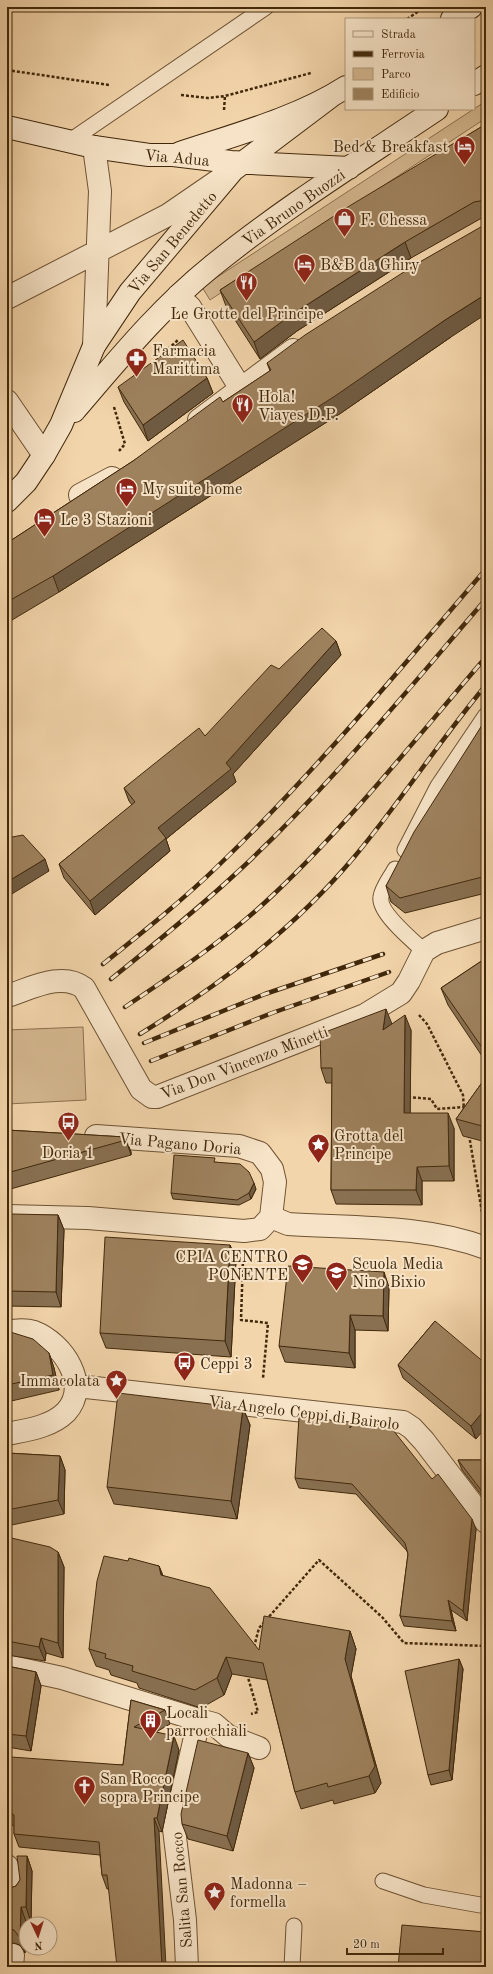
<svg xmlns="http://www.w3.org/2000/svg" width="493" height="1974" font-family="'Old Standard TT',serif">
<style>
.green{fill:#d5b890;stroke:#8b704e}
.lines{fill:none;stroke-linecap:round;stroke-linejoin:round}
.lane-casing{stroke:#6e5333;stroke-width:17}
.street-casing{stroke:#6e5333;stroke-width:24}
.secondary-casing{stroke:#41280b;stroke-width:24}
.path{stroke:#41280b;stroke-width:2.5;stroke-dasharray:3 2;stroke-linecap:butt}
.lane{stroke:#f7e4c8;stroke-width:15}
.street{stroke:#f7e4c8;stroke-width:22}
.secondary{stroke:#f7e4c8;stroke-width:22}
.rail-casing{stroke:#41280b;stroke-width:4.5}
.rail{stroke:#f7e4c8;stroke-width:3;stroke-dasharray:9;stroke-linecap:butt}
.wall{fill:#887051;stroke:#41280b}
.shaded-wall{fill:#6f5b42;stroke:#41280b}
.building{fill:#9e825e;stroke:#41280b}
.labels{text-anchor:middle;stroke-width:4;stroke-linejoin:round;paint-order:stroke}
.poi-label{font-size:16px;fill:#41280b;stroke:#f7e4c8;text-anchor:start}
.street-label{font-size:16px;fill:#41280b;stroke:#f7e4c8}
</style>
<rect width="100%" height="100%" fill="#f3d5ab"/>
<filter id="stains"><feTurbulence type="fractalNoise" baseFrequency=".005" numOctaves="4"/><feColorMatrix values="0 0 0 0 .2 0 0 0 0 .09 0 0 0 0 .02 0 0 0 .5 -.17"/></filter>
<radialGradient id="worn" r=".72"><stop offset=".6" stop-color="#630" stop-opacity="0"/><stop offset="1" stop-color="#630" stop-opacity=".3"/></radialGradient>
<!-- green -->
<path class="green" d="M486 101V118L210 300 202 287Z
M83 1027 86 1100 7 1104V1030Z"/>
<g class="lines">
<defs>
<path id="lane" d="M70 141 266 7
M405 850 438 786 486 715
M395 869C391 877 382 888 381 897 378 912 413 941 424 951
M383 1881 424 1895 486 1906
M292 1967 294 1926"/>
<path id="street" d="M94 147 100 191 94 346
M178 296 190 307 241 389
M7 298 168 215 222 178
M7 401 44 455
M199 420 293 350
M80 495 112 478
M7 996C30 989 62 971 84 988L141 1089 152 1097H157L365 1015 401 993 409 981 424 951 437 943 486 928
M7 1216 88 1218 244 1231 260 1229 271 1217 275 1182 272 1169 260 1153 239 1146 96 1136
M271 1217 288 1224C354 1228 424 1225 486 1248
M7 1332C16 1330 25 1329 34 1332 63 1343 91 1385 66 1412 51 1427 27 1430 7 1434
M77 1386 403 1422 412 1428 424 1441 486 1522
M7 1666 62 1678 199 1720 174 1829 185 1920 187 1967
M199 1720 214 1724 228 1736 259 1748
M7 1866 12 1877 14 1891
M12 1967 13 1955"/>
<path id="secondary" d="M452 19 471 7
M474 84 486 76
M7 127 94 147 149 155H173L231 162 349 168
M180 153C234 135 298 118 346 87
M74 411C117 361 160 308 211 267 282 209 361 160 437 109
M7 501 26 482 44 455 61 425 94 346 130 292 233 170 330 97"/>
</defs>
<!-- lane casing -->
<use href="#lane" class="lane-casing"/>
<!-- street casing -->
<use href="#street" class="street-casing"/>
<!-- secondary casing -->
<use href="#secondary" class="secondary-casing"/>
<!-- path -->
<path class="path" d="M407 19 425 7
M7 70 109 85
M181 95 208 98 225 96 311 73
M224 110 225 96
M168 349 178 340
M114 407 125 444 119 451
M419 1015 427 1024 463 1095 464 1110
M408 1097 431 1099 437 1109 464 1107
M469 1135 483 1218
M243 1259 241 1320 268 1323 263 1378
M254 1647 259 1628 319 1560 382 1617 404 1643 486 1646
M247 1674 258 1712 251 1714"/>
<!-- lane -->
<use href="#lane" class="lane"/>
<!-- street -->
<use href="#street" class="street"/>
<!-- secondary -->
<use href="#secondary" class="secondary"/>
<defs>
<path id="rail" d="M103 964C143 932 183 900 220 864 315 772 400 669 486 569
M111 979C152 946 193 913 231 878 324 793 404 694 486 599
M125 1007C177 972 229 937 274 894 351 821 417 737 486 657
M140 1034C221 984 294 929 355 856 401 801 440 740 486 685
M144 1043 265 994 383 954
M151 1061 272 1013 389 972"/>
</defs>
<!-- rail casing -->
<use href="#rail" class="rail-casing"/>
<!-- rail -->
<use href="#rail" class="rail"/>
</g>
<!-- wall -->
<path class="wall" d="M486 124V218L480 219 411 258 297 331 260 359 226 306 220 290Z
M451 337 341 413 59 592 7 623V543L133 461 270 371 267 363Z
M207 378 213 393 148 441 124 402 118 387Z
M336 641 341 655 233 774 236 782 166 839 170 851 95 915 64 878 59 864 132 805 129 801 124 788 205 736 279 669Z
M486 719V893L405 913 391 902 386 886Z
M486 958V1062L448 1005 441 988Z
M392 1024 411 1030 410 1113 454 1128V1181H422V1205L336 1204 331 1190 332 1083H326L321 1068Z
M486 1077V1142L463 1136 456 1119Z
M7 1130 125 1137 131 1152V1155L7 1190Z
M216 1162 256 1189 251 1199 239 1205 173 1199 171 1193Z
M58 1215 64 1230 61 1307 7 1306V1216Z
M230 1245 236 1260 231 1357 106 1348 100 1333Z
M389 1287 388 1331 355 1330V1368L285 1362 279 1346Z
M435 1321 476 1439 403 1378 398 1365Z
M7 1331 49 1353 54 1368 59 1390 7 1402Z
M243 1408 250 1425 237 1519 114 1504 107 1487Z
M350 1422 351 1426 432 1479 476 1529 467 1621 451 1610 456 1631 404 1626 400 1616 408 1554 407 1551 356 1494 299 1488 295 1478Z
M7 1453 60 1456 65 1470 64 1514 7 1526Z
M458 1460H486V1501L462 1470Z
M7 1537 58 1552 64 1567 63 1658 46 1653 45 1661 7 1655Z
M128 1561 159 1566 163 1576 259 1650 350 1631 356 1649 351 1676 381 1783 375 1793 334 1804 333 1800 301 1809 295 1792 267 1680 232 1674 224 1695 201 1708 139 1688 137 1683 111 1675 109 1670 96 1666 89 1649Z
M459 1659 463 1669 452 1780 431 1785 428 1775Z
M7 1666 36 1672 41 1686 31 1751 7 1747Z
M131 1700 165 1710 170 1724 156 1732 179 1750 162 1832 159 1831 109 1889H107L102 1875 100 1855 19 1847 14 1834V1826L7 1822V1762L123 1765Z
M248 1753 254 1768 233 1851 188 1839 182 1824Z
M27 1856 32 1871 31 1922H26L25 1953 20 1945 14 1943 8 1944H7V1888H10L16 1886 20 1880Z"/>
<!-- shaded-wall -->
<path class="shaded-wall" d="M405 242 411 258 297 331 260 359 254 342 291 315Z
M486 294V314L451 337 341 413 59 592 53 576 445 320Z
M207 378 213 393 148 441 143 425Z
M336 641 341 655 233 774 236 782 166 839 170 851 95 915 90 901 158 828 226 763Z
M45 859 49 871 7 897V882Z
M386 1009 392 1024 383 1030Z
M405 1015 411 1030 410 1128 404 1113Z
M448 1113 454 1128V1181L449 1166Z
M125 1137 131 1152V1155Z
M417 1167 422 1181V1205L416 1190Z
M254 1183 256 1189 251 1199 249 1193Z
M58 1215 64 1230 61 1307 56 1292Z
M230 1245 236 1260 231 1357 225 1341Z
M384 1272 389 1287 388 1331 383 1316Z
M350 1315 355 1330V1368L349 1353Z
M49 1353 54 1368 59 1390 53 1375Z
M243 1408 250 1425 237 1519 231 1501Z
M486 1408V1427L476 1439 471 1426Z
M60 1456 65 1470 64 1514 58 1500Z
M472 1519 476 1529 467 1621 463 1611Z
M58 1552 64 1567 63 1658 58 1643Z
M159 1566 166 1583 161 1575Z
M448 1600 451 1610 456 1631 452 1621Z
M350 1631 356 1649 351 1676 381 1783 375 1793 369 1776 345 1659Z
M41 1638 46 1653 45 1661 39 1647Z
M226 1657 232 1674 224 1695 217 1678Z
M459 1659 463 1669 452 1780 449 1770Z
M36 1672 41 1686 31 1751 26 1736Z
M174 1736 179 1750 162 1832 157 1818Z
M248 1753 254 1768 233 1851 227 1836Z
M154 1818 159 1831 166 1967H162Z
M27 1856 32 1871 31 1922 26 1907Z
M21 1907 26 1922 25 1953 20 1938Z"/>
<!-- building -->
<path class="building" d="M486 124V202L480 201 474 202 405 242 291 315 254 342 220 290 351 205Z
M486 224V294L445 320 335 396 53 576 7 602V543L133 461 220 397 223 402 271 370 267 363 305 335 418 263Z
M183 340 207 378 143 425 118 387Z
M322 628 336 641 226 763 231 769 158 828 166 838 90 901 59 864 135 802 124 788 199 728 205 736 271 665 279 669Z
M486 719V876L400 898 386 886 414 832Z
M23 835 45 859 7 882V838Z
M486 958V1058L481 1046 441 988Z
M386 1009 383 1030 405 1015 404 1113H448L449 1166 417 1167 416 1190H331L332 1068H321L320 1034Z
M486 1077V1127L456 1119Z
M7 1130 125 1137 126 1140 7 1173Z
M174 1155 215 1158 214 1162 240 1164 249 1172 254 1183 249 1193 237 1200 171 1193Z
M12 1214 58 1215 56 1292 7 1291V1216Z
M105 1237 230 1245 225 1341 100 1333Z
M288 1266 384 1272 383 1316 350 1315 349 1353 279 1346Z
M435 1321 486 1364V1408L471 1426 398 1365Z
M7 1331 33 1339 49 1353 53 1375 7 1385Z
M118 1393 243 1408 231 1501 107 1487Z
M299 1417 350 1422V1428L355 1422 389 1425 432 1479 438 1474 472 1519 463 1611 448 1600 452 1621 400 1616 408 1554 405 1543 352 1484 295 1478Z
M7 1453 60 1456 58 1500 7 1510Z
M458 1460H486V1495L484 1494Z
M7 1537 50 1547 58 1552V1643L41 1638 39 1647 7 1641Z
M104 1556 128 1561 129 1558 159 1566 161 1575 210 1588 259 1650 264 1616 350 1631 345 1659 375 1766 369 1776 328 1787 327 1783 295 1792 263 1663 226 1657 217 1678 195 1690 132 1671 133 1666 105 1658 106 1654 89 1649 97 1581Z
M459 1659 449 1770 428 1775 405 1671Z
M7 1666 36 1672 26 1736 7 1734Z
M131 1700 165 1710 134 1727 174 1736 157 1818H154L162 1967H117L107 1875H102L99 1842 14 1834V1815L7 1811V1762L11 1757 123 1765Z
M198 1740 248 1753 227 1836 182 1824 181 1814Z
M17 1856H27L26 1907H21L20 1938 14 1930 7 1928V1888H10L16 1886 20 1880Z
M402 1925 486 1932V1967H398Z"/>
<!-- icons -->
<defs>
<symbol id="hotel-pin" viewBox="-11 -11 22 30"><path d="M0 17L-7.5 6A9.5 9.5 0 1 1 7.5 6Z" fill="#8f2418" stroke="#f7e4c8"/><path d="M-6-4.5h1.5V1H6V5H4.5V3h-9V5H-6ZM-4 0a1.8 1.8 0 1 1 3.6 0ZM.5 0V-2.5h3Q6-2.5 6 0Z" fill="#fff"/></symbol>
<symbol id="shop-pin" viewBox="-11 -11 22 30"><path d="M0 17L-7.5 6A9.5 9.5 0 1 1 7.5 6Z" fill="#8f2418" stroke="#f7e4c8"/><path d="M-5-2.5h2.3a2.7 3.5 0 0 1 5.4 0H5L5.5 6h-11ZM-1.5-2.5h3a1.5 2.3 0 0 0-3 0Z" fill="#fff"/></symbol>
<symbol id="restaurant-pin" viewBox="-11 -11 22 30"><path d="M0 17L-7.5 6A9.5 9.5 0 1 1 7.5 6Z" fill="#8f2418" stroke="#f7e4c8"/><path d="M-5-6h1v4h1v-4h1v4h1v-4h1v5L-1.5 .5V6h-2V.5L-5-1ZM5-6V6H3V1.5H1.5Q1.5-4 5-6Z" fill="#fff"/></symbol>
<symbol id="pharmacy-pin" viewBox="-11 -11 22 30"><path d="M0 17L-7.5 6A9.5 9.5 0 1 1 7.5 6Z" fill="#8f2418" stroke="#f7e4c8"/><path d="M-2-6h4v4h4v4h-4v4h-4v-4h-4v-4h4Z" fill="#fff"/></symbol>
<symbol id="bus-pin" viewBox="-11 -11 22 30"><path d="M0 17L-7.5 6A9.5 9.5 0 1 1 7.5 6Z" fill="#8f2418" stroke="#f7e4c8"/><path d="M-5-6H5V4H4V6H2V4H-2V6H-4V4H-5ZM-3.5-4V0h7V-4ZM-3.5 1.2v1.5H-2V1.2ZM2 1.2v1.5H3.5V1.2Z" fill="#fff"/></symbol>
<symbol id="sight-pin" viewBox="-11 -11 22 30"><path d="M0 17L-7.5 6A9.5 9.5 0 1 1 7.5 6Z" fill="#8f2418" stroke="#f7e4c8"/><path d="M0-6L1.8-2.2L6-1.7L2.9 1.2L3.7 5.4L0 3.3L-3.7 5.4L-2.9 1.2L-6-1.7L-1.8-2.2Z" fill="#fff"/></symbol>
<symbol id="school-pin" viewBox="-11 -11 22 30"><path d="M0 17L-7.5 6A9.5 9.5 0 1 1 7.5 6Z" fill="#8f2418" stroke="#f7e4c8"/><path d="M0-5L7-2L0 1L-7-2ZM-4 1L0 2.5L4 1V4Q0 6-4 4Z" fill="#fff"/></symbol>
<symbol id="building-pin" viewBox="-11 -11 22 30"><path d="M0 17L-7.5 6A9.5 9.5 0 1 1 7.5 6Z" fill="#8f2418" stroke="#f7e4c8"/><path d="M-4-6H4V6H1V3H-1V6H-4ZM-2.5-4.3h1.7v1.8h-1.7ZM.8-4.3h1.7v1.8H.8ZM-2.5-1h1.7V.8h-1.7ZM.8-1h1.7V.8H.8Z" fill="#fff"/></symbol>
<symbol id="church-pin" viewBox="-11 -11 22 30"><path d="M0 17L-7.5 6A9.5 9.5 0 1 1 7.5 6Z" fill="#8f2418" stroke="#f7e4c8"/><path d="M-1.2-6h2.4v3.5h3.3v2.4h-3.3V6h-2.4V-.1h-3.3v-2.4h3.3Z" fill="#fff"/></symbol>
</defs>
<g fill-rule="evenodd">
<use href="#hotel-pin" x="452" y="134" width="25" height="34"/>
<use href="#shop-pin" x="332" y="206" width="25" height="34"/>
<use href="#hotel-pin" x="292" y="252" width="25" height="34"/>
<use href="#restaurant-pin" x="234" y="270" width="25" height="34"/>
<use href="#pharmacy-pin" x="124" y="346" width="25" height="34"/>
<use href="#restaurant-pin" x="230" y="392" width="25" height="34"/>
<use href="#hotel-pin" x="114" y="476" width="25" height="34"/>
<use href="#hotel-pin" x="32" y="506" width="25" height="34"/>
<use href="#bus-pin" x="56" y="1110" width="25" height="34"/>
<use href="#sight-pin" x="306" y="1132" width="25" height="34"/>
<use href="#school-pin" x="290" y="1252" width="25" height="34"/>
<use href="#school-pin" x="324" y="1260" width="25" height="34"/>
<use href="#bus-pin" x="172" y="1350" width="25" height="34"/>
<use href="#sight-pin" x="104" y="1368" width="25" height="34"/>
<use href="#building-pin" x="138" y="1708" width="25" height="34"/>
<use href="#church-pin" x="72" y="1774" width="25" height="34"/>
<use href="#sight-pin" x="202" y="1880" width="25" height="34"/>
</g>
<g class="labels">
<!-- poi labels -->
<g class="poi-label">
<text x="448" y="152" text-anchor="end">Bed &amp; Breakfast</text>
<text x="360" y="225">F. Chessa</text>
<text x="320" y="270">B&amp;B da Ghiry</text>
<text x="247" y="319" text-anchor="middle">Le Grotte del Principe</text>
<text x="152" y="356">Farmacia<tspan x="152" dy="18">Marittima</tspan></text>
<text x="258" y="402">Hola!<tspan x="258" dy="18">Viayes D.P.</tspan></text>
<text x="142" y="494">My suite home</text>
<text x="60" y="525">Le 3 Stazioni</text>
<text x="334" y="1141">Grotta del<tspan x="334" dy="18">Principe</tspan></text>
<text x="68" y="1158" text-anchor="middle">Doria 1</text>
<text x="288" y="1262" text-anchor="end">CPIA CENTRO<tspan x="288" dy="18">PONENTE</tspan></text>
<text x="352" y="1269">Scuola Media<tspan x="352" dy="18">Nino Bixio</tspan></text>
<text x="200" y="1369">Ceppi 3</text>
<text x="100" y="1386" text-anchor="end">Immacolata</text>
<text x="166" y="1718">Locali<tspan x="166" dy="18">parrocchiali</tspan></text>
<text x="100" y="1784">San Rocco<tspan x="100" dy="18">sopra Principe</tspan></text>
<text x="230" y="1889">Madonna –<tspan x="230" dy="18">formella</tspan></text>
</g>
<!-- street labels -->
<g class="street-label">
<text transform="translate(177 157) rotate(5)" y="6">Via Adua</text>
<text transform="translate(293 207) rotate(-35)" y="6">Via Bruno Buozzi</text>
<text transform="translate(172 242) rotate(-50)" y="6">Via San Benedetto</text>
<text transform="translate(244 1062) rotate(-21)" y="6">Via Don Vincenzo Minetti</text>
<text transform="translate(180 1143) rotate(5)" y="6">Via Pagano Doria</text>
<text transform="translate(304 1412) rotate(7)" y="6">Via Angelo Ceppi di Bairolo</text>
<text transform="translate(181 1890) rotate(-95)" y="6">Salita San Rocco</text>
</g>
</g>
<!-- margin -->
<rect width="493" height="1974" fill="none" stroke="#f3d5ab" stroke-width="24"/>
<rect x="8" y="8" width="477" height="1958" fill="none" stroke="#41280b" stroke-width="2"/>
<rect x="12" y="12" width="469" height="1950" fill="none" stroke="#41280b"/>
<!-- legend -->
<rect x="345" y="18" width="130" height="92" fill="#f7e4c8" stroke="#ae997c"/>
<rect x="353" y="31" width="20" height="6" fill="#f7e4c8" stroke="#ae997c"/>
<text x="381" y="38" font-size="12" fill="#41280b">Strada</text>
<rect x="353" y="51" width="20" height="6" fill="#41280b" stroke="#ae997c"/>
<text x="381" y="58" font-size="12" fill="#41280b">Ferrovia</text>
<rect x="353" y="68" width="20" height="12" fill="#d5b890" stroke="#ae997c"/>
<text x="381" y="78" font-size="12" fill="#41280b">Parco</text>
<rect x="353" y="88" width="20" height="12" fill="#9e825e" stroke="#ae997c"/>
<text x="381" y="98" font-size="12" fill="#41280b">Edificio</text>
<!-- north arrow -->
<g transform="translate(38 1936) rotate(176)"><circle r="19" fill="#f7e4c8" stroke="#ae997c"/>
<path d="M0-3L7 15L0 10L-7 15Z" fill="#8f2418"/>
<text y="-6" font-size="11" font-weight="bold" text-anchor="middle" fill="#41280b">N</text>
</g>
<!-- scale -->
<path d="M347 1948v6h96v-6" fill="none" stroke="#41280b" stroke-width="2"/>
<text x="353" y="1948" font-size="12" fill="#41280b" stroke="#f7e4c8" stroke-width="3" paint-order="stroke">20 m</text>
<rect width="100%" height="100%" filter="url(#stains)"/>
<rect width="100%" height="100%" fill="url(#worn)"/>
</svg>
